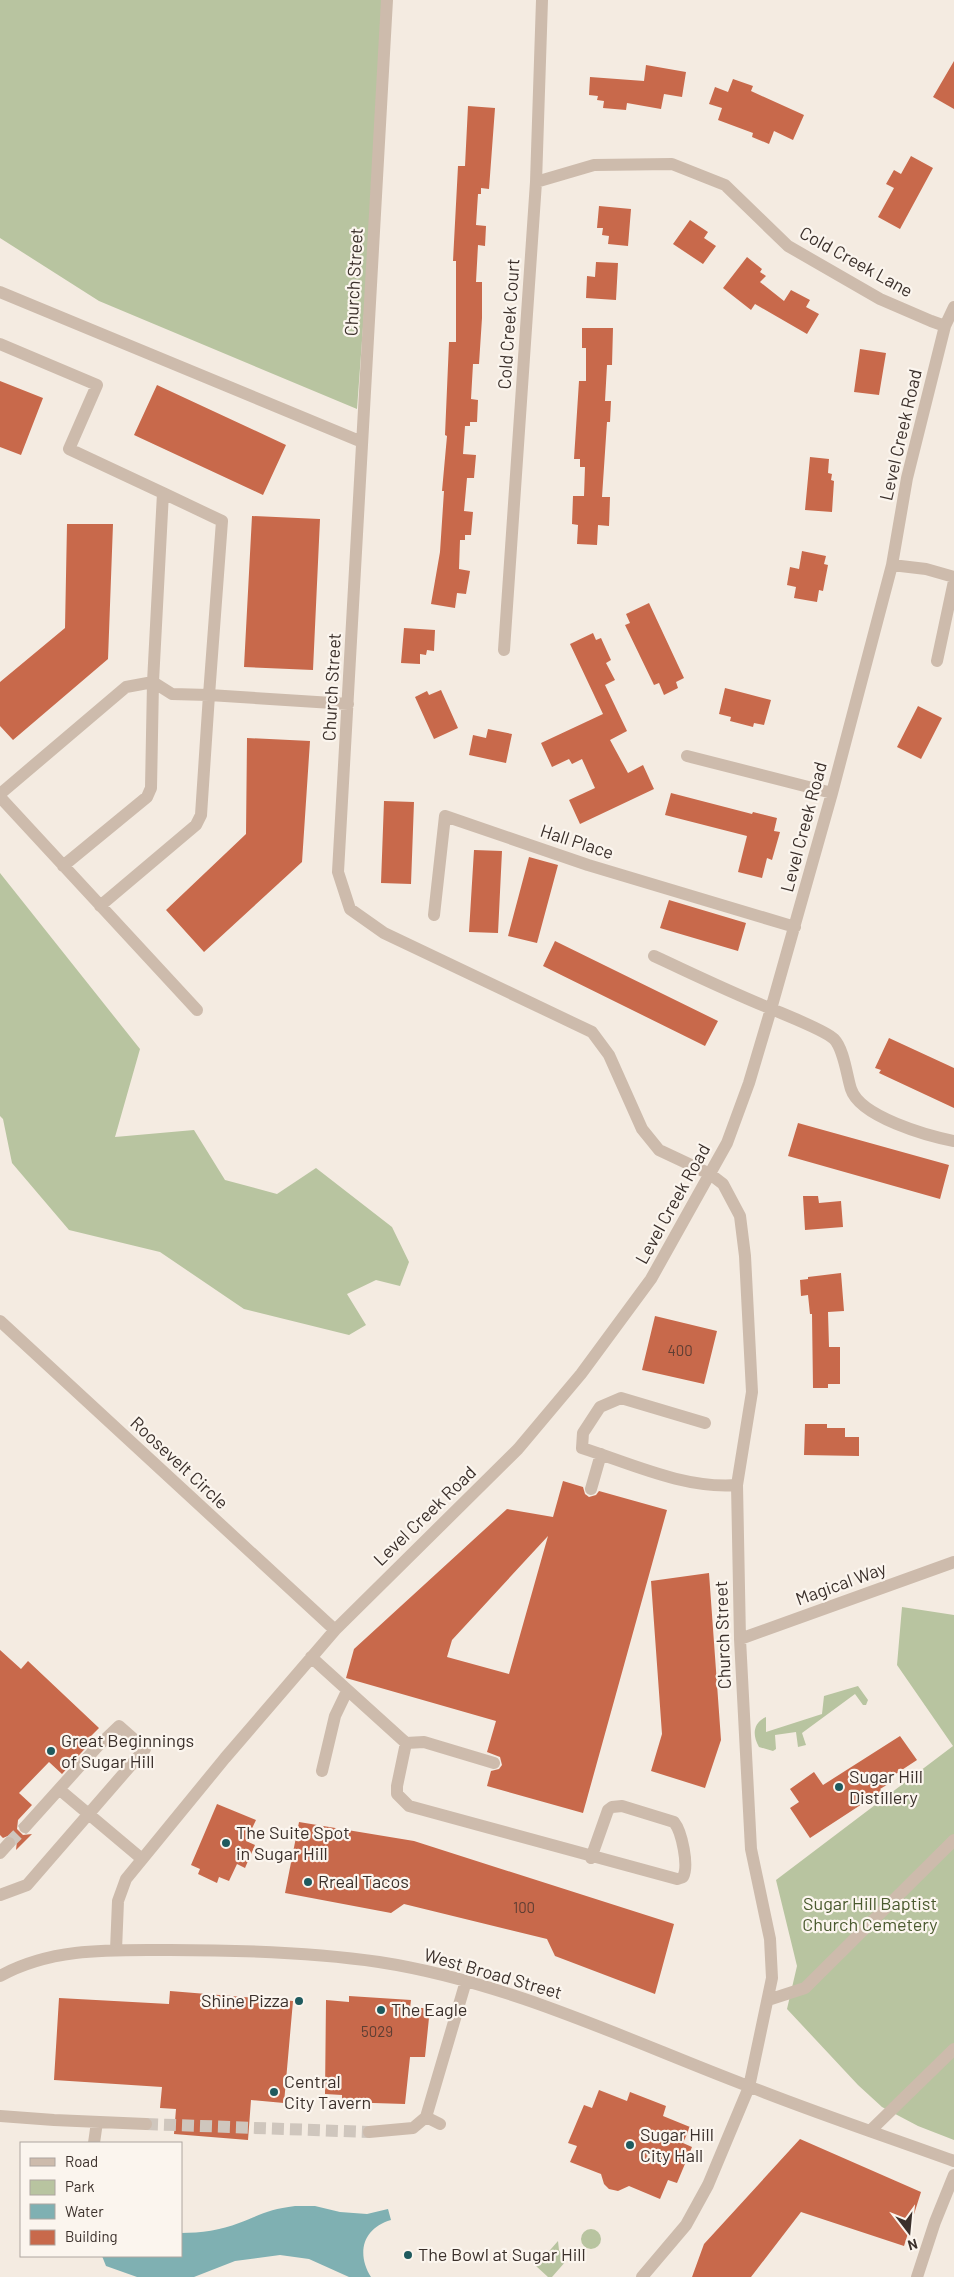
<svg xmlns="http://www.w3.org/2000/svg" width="954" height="2277" font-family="Barlow,sans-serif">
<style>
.green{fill:#b8c4a0}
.water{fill:#7fb0b2}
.building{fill:#c8694b;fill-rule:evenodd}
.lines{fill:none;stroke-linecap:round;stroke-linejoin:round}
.minor-tunnel{stroke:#cfc6bd;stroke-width:12;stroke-dasharray:12 6;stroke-linecap:butt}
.minor{stroke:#cdbbac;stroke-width:12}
.poi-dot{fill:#1f5a5e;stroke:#fbf5ee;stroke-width:2}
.labels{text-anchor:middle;stroke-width:4.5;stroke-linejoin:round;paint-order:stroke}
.number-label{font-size:15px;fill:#5e3e33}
.street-label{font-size:18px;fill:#3b302b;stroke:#fbf5ee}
.poi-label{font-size:18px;fill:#3b302b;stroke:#fbf5ee;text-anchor:start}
.park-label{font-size:18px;fill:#4a5a2e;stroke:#fbf5ee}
</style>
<rect width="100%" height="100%" fill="#f4ebe1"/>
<!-- green -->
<path class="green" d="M0 0H387L357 409 99 301 0 238Z
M0 873 140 1049 115 1137 194 1130 225 1180 277 1194 316 1168 392 1227 409 1262 400 1286 376 1280 347 1294 366 1325 349 1335 244 1309 160 1252 69 1230 12 1163 3 1119 0 1116Z
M902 1607 954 1615V2140L918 2126 882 2107 858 2085 787 2009 797 1966 776 1880 953 1746 897 1665Z
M858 1686 868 1700 866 1705H863L855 1694 802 1733 806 1745 798 1747 796 1732 775 1735 776 1749 773 1751 759 1747C752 1735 753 1723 766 1717V1732L822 1714 824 1696Z
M581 2239a10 10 0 1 1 20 0a10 10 0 1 1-20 0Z
M558 2241 559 2250 566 2261 552 2277H548L536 2266Z"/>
<!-- water -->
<path class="water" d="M295 2206H315L340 2212 367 2214 388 2209 391 2220C363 2228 356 2253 371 2277H349L309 2259 280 2255 235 2261 194 2277H137L106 2266 102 2256H181V2233C201 2233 221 2230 239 2223 262 2214 270 2209 295 2206Z"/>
<!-- building -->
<path class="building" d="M954 61V109L933 97Z
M646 65 686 72 682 97 664 94 661 109 627 103 626 110 603 108 604 101 597 100 598 96 589 95 590 77 644 81Z
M733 79 753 86 751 91 804 115 793 140 774 131 769 144 752 137 753 133 718 120 722 108 709 104 715 87 728 92Z
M468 106 495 108 489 189 481 188V194H478L476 225 486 226 485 246 478 245 476 282H482V318L479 364H473L471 399 478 400 477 422H470V426H465L463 454 476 455 474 478H467L464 511 473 512 471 535H465V540H460L459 569 470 571 466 594 457 593 455 608 431 604 440 552 444 491H442L447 436 445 435 449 342H456V261H453L458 166H465Z
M911 156 933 168 900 229 878 217 894 188 886 184 894 170 901 174Z
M599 206 631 209 628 246 608 244 609 236 602 235 603 228H597Z
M690 220 708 232 704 238 716 246 703 264 673 244Z
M747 257 762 269 760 272 766 276 760 282 784 301 791 290 810 300 806 307 819 314 807 334 755 304 751 310 723 288Z
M596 262 618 263 616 300 586 298 587 276 595 277Z
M582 328H613L612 365H607L605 401H611L610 422H607L602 497H610L609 526 598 525 597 545 577 544 578 525 572 524 573 496H584L585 467H580V459H574L579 381H586V348H582Z
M860 349 886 353 879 395 854 392Z
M0 381 43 398 21 455 0 447Z
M157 385 286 445 263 495 134 435Z
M810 457 829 459 828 473 832 474 831 480 834 481 832 512 805 510Z
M252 516 320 519 313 670 244 667Z
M67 524H113L108 659 13 740 0 726V682L65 628Z
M802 551 826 556 824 564 828 565 823 591 819 590 817 602 794 598 796 587 787 585 790 567 799 569Z
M649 603 684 678 676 682 678 688 664 695 659 683 654 685 625 625 630 623 626 614Z
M404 628 435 630 434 651 427 650 426 655 420 654V664L401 663Z
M593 633 596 640 601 638 611 660 606 663 615 680 605 685 627 731 610 740 628 773 643 765 654 789 580 824 569 800 595 788 582 759 572 764 569 759 552 767 541 743 603 714 570 644Z
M725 688 771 700 764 725 754 723 753 727 730 721 731 717 719 714Z
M441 690 458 728 434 739 415 697 427 691 429 695Z
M918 706 942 718 921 759 897 747Z
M488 729 512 734 506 763 469 755 473 735 486 738Z
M247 738 310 741 302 862 204 952 166 910 246 834Z
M671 793 752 814 753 812 777 818 774 831 780 832 772 860 767 858 762 878 738 872 747 836 665 815Z
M384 801 414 802 411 884 381 883Z
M474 850 502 851 498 933 469 932Z
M529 857 558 865 537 943 508 936Z
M669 900 746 923 738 951 660 928Z
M555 941 718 1021 705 1046 543 966Z
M889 1038 954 1068V1108L879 1073 881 1070 875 1068Z
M798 1123 949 1165 940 1199 788 1156Z
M803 1196H818L819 1203 841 1201 843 1227 805 1230Z
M841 1273 844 1311 828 1312 829 1347H840V1384H828V1388H813L812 1314H810L808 1295 801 1296 800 1280 808 1279V1277Z
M655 1316 717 1331 704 1384 642 1370Z
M805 1424H827V1428H845V1437H859V1456L804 1455Z
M563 1481 583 1487 585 1494 589 1497 596 1495 599 1491 667 1510 583 1813 487 1786 491 1771 499 1769 502 1765 500 1757 487 1752 496 1721 346 1678 354 1649 507 1509 553 1517ZM548 1536 509 1674 447 1657 452 1640Z
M709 1573 721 1740 705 1788 651 1771 662 1734 651 1581Z
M0 1650 21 1669 28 1661 99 1728 88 1739 91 1742 62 1774 49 1762 19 1793 32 1805 18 1820 17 1829 23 1835 32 1834 16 1850 17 1841 15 1837 10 1835 3 1838 0 1835Z
M900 1736 917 1760 888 1779 890 1783 880 1789 882 1791 810 1838 790 1808 799 1802 790 1789 814 1772 823 1785Z
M217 1804 256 1820 246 1841 255 1845 245 1868 237 1864 229 1881 219 1877 217 1883 198 1874 200 1869 191 1865Z
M299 1822 414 1841 674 1924 655 1994 555 1956 547 1939 404 1904 391 1913 285 1893Z
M170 1991 293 2001 284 2103 251 2100 248 2140 174 2134 176 2109 160 2108 162 2087 54 2080 59 1998 169 2004Z
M349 1996 411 2000 410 2008H430L425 2057H410L405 2104 342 2102V2095L325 2094 326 2000 349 2002Z
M599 2090 627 2101 630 2092 666 2106 663 2116 690 2127 683 2143 692 2147 677 2183 668 2180 660 2199 629 2186 618 2191 609 2189 604 2184 601 2174 570 2162 577 2146 568 2143 584 2105 592 2108Z
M800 2139 921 2192 904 2246 801 2212 751 2277H692L704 2244Z"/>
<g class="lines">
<!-- minor-tunnel -->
<path class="minor-tunnel" d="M9 1843 25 1827
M146 2124 369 2132"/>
<!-- minor -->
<path class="minor" d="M387 0 338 872 350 909 384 933 592 1032 609 1055 642 1129 659 1150 710 1174 723 1184 740 1216 745 1256 752 1392 737 1485 740 1639 751 1849 770 1939 772 1978 749 2087 708 2185 686 2225 642 2277
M536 182 594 165 672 164 725 185 788 246 880 299 931 321 945 326
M0 292 362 442
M0 344 97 385 69 449 163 493 153 682 126 687 0 794
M892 565 926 569 954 577
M504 650 536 182 542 0
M937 661 954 581
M687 756 832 793
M0 797 197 1010
M63 866 147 797 151 788 153 682 172 694 209 695 222 521 163 493
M100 906 196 825 201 815 209 695 348 704
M434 915 445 816 588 865 795 927
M654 956C693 974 732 993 772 1009 785 1015 825 1030 834 1039 844 1049 847 1077 851 1089 860 1117 928 1136 954 1141
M0 1321 335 1630
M705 1423 621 1398 600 1407 583 1433 582 1448C632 1464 684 1489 737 1485
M591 1489 601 1454
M740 1639 954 1562
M311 1657 406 1743 397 1786V1794L409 1806 677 1879 683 1877C689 1866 682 1832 674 1822L622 1806 612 1807 608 1810 591 1858
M406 1743 424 1742 494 1763
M322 1771 335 1716 347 1691
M60 1790 142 1859
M0 1853 9 1843
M0 1895 27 1885 145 1749 119 1726 97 1747 25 1827
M116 1950 118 1901 126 1879 225 1758 335 1630 518 1449 581 1374 651 1279 727 1143 749 1083 771 1009 832 793 892 565 907 478 945 326 954 307
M0 1976C52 1947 112 1950 170 1950 239 1950 311 1952 379 1962 509 1982 627 2040 748 2086 816 2113 885 2136 954 2161
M768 2000 805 1988 954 1840
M0 2116 54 2120 146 2124
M440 2124 426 2117 466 1981
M870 2131 954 2049
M369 2132 413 2128 426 2117
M94 2143 97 2122
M917 2277 935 2222 954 2175"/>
</g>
<!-- markers -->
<g class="poi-dot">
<circle cx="51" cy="1751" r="5"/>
<circle cx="839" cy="1787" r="5"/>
<circle cx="226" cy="1843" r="5"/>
<circle cx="308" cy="1882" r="5"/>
<circle cx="299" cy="2001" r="5"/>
<circle cx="381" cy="2010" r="5"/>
<circle cx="274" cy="2092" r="5"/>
<circle cx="630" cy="2145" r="5"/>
<circle cx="408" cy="2255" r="5"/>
</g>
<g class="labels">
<!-- number labels -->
<g class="number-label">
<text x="680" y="1356">400</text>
<text x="524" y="1913">100</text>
<text x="377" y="2037">5029</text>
</g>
<!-- street labels -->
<g class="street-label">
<text transform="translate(856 262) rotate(29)" y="6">Cold Creek Lane</text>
<text transform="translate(354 282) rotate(-87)" y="6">Church Street</text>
<text transform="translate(509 324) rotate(-86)" y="6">Cold Creek Court</text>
<text transform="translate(901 435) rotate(-77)" y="6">Level Creek Road</text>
<text transform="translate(332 687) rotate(-87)" y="6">Church Street</text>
<text transform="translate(804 827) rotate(-75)" y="6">Level Creek Road</text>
<text transform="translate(577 842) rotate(18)" y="6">Hall Place</text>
<text transform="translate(673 1204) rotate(-61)" y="6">Level Creek Road</text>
<text transform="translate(179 1463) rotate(43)" y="6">Roosevelt Circle</text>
<text transform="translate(425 1516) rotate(-44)" y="6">Level Creek Road</text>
<text transform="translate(841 1584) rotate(-20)" y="6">Magical Way</text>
<text transform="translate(723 1635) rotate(-92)" y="6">Church Street</text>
<text transform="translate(493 1974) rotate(16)" y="6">West Broad Street</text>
</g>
<!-- poi labels -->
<g class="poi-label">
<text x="61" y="1747">Great Beginnings<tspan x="61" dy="21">of Sugar Hill</tspan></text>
<text x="849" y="1783">Sugar Hill<tspan x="849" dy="21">Distillery</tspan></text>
<text x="236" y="1839">The Suite Spot<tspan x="236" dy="21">in Sugar Hill</tspan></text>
<text x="318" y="1888">Rreal Tacos</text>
<text x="289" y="2007" text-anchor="end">Shine Pizza</text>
<text x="391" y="2016">The Eagle</text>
<text x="284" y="2088">Central<tspan x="284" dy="21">City Tavern</tspan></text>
<text x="640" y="2141">Sugar Hill<tspan x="640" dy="21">City Hall</tspan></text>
<text x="418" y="2261">The Bowl at Sugar Hill</text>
</g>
<!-- park labels -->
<g class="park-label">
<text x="870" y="1910">Sugar Hill Baptist<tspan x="870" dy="21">Church Cemetery</tspan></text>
</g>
</g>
<!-- legend -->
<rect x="20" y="2142" width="162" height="115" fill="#fbf5ee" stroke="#aea6a0"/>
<rect x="30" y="2158" width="25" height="8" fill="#cdbbac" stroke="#aea6a0"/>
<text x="65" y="2167" font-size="15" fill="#3b302b">Road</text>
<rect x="30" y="2180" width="25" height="15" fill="#b8c4a0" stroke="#aea6a0"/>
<text x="65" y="2192" font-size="15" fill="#3b302b">Park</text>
<rect x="30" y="2204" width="25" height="15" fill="#7fb0b2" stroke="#aea6a0"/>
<text x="65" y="2217" font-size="15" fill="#3b302b">Water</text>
<rect x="30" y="2230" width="25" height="15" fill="#c8694b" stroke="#aea6a0"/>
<text x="65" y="2242" font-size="15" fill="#3b302b">Building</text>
<!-- north arrow -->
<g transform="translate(909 2232) rotate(164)" stroke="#fbf5ee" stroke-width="4" paint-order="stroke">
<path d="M0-4L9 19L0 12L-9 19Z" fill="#3b302b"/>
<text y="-8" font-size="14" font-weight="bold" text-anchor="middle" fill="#3b302b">N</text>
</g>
</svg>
